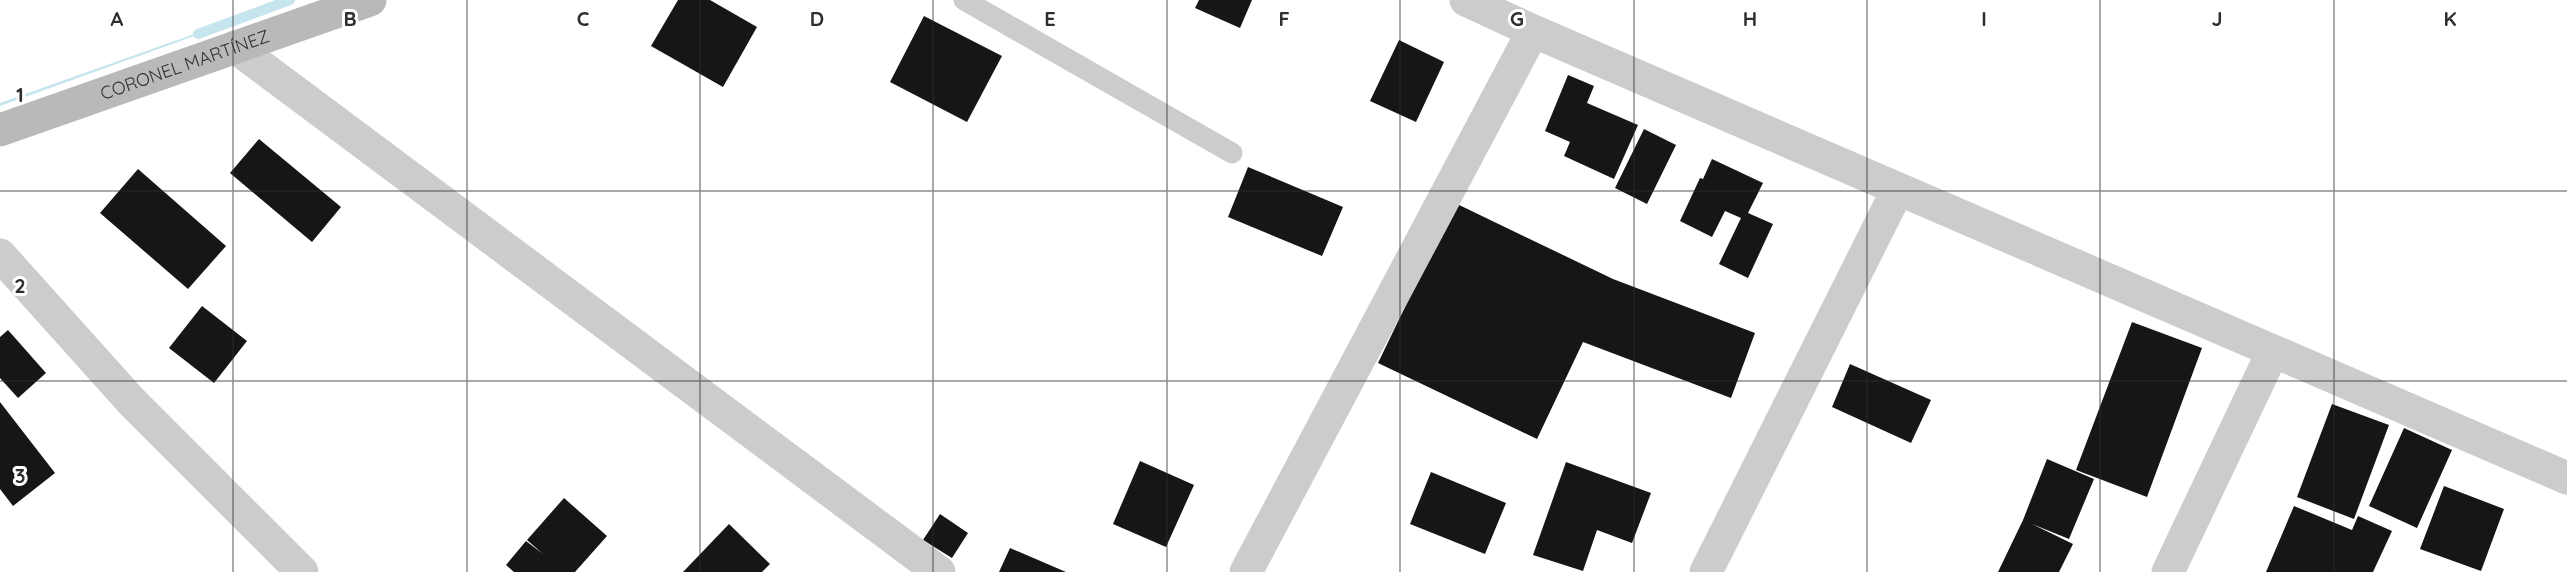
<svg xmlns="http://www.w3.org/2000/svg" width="2567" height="572" font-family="Quicksand,sans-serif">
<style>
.water{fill:#c6e5ef}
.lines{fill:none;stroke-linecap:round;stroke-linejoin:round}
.stream{stroke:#c6e5ef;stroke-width:10}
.building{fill:#161616}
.lane{stroke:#ccc;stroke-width:21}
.street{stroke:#ccc;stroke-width:33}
.secondary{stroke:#b9b9b9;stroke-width:33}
.grid{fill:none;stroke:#2f2f2f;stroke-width:1.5;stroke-opacity:0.55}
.labels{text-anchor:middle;stroke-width:6;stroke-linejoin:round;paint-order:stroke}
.street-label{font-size:18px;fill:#2f2f2f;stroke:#fff}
.grid-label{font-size:20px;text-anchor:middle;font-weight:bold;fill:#2f2f2f;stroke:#fff;stroke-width:6;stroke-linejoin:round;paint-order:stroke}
</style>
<rect width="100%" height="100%" fill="#fff"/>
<!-- water -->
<path class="water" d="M211 28V30L0 106V103Z"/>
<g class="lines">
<!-- stream -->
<path class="stream" d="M198 34 290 0"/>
</g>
<!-- building -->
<path class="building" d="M678 0H710L757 27 723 87 651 46Z
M1199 0H1252L1240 28 1195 8Z
M924 16 1002 56 967 122 890 82Z
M1399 40 1444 62 1416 122 1370 101Z
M1568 75 1594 86 1587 103 1638 125 1614 179 1564 156 1570 142 1545 131Z
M1644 129 1676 145 1647 204 1615 188Z
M259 139 341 207 312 242 230 173Z
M1712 159 1763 183 1748 213 1773 224 1748 278 1719 264 1741 218 1725 211 1712 237 1680 221 1700 178 1703 179Z
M1248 167 1343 207 1322 256 1228 217Z
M138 169 226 246 188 289 100 213Z
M1455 203 1613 279 1755 333 1731 398 1583 342 1537 439 1378 363Z
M202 306 247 341 214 383 169 348Z
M2132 322 2202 348 2147 497 2076 470Z
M8 330 46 373 18 398 0 378V337Z
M1850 364 1931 400 1911 443 1832 407Z
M0 402 55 473 13 506 0 489Z
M2332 404 2389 425 2354 519 2297 497Z
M2404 428 2452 450 2417 528 2369 506Z
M2047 459 2094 479 2069 539 2032 524 2073 544 2059 572H1998L2023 520Z
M1140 461 1194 485 1166 547 1113 524Z
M1566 462 1651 493 1632 543 1597 530 1583 571 1533 555Z
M1431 472 1506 503 1485 554 1410 524Z
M2444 486 2504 509 2481 571 2420 549Z
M564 498 607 536 575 572H514L506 565 526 541 543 554 527 540Z
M2294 506 2352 530 2358 516 2392 531 2373 572H2266Z
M940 514 968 533 952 558 923 540Z
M729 524 770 564 762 572H683Z
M1010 548 1066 572H999Z"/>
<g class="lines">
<!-- lane -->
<path class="lane" d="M964 0 1232 153"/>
<!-- street -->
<path class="street" d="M1466 0 1533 31 2567 478
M235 47 939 572
M0 255 132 402 302 572
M1246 572 1533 31
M1706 572 1898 189
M2168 572 2273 351"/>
<!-- secondary -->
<path class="secondary" id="s1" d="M0 130 370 0"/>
</g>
<!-- grid -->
<path class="grid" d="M233 0V572M467 0V572M700 0V572M933 0V572M1167 0V572M1400 0V572M1634 0V572M1867 0V572M2100 0V572M2334 0V572M0 191H2567M0 381H2567"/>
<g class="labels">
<!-- street labels -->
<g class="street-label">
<text dy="6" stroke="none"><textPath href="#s1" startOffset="196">CORONEL MARTÍNEZ</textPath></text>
</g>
</g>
<g class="grid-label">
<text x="117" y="26">A</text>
<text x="350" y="26">B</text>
<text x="583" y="26">C</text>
<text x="817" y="26">D</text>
<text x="1050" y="26">E</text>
<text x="1284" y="26">F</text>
<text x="1517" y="26">G</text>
<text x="1750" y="26">H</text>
<text x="1984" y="26">I</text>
<text x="2217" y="26">J</text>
<text x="2450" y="26">K</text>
<text x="20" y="102">1</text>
<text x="20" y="293">2</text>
<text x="20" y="483">3</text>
</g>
</svg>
